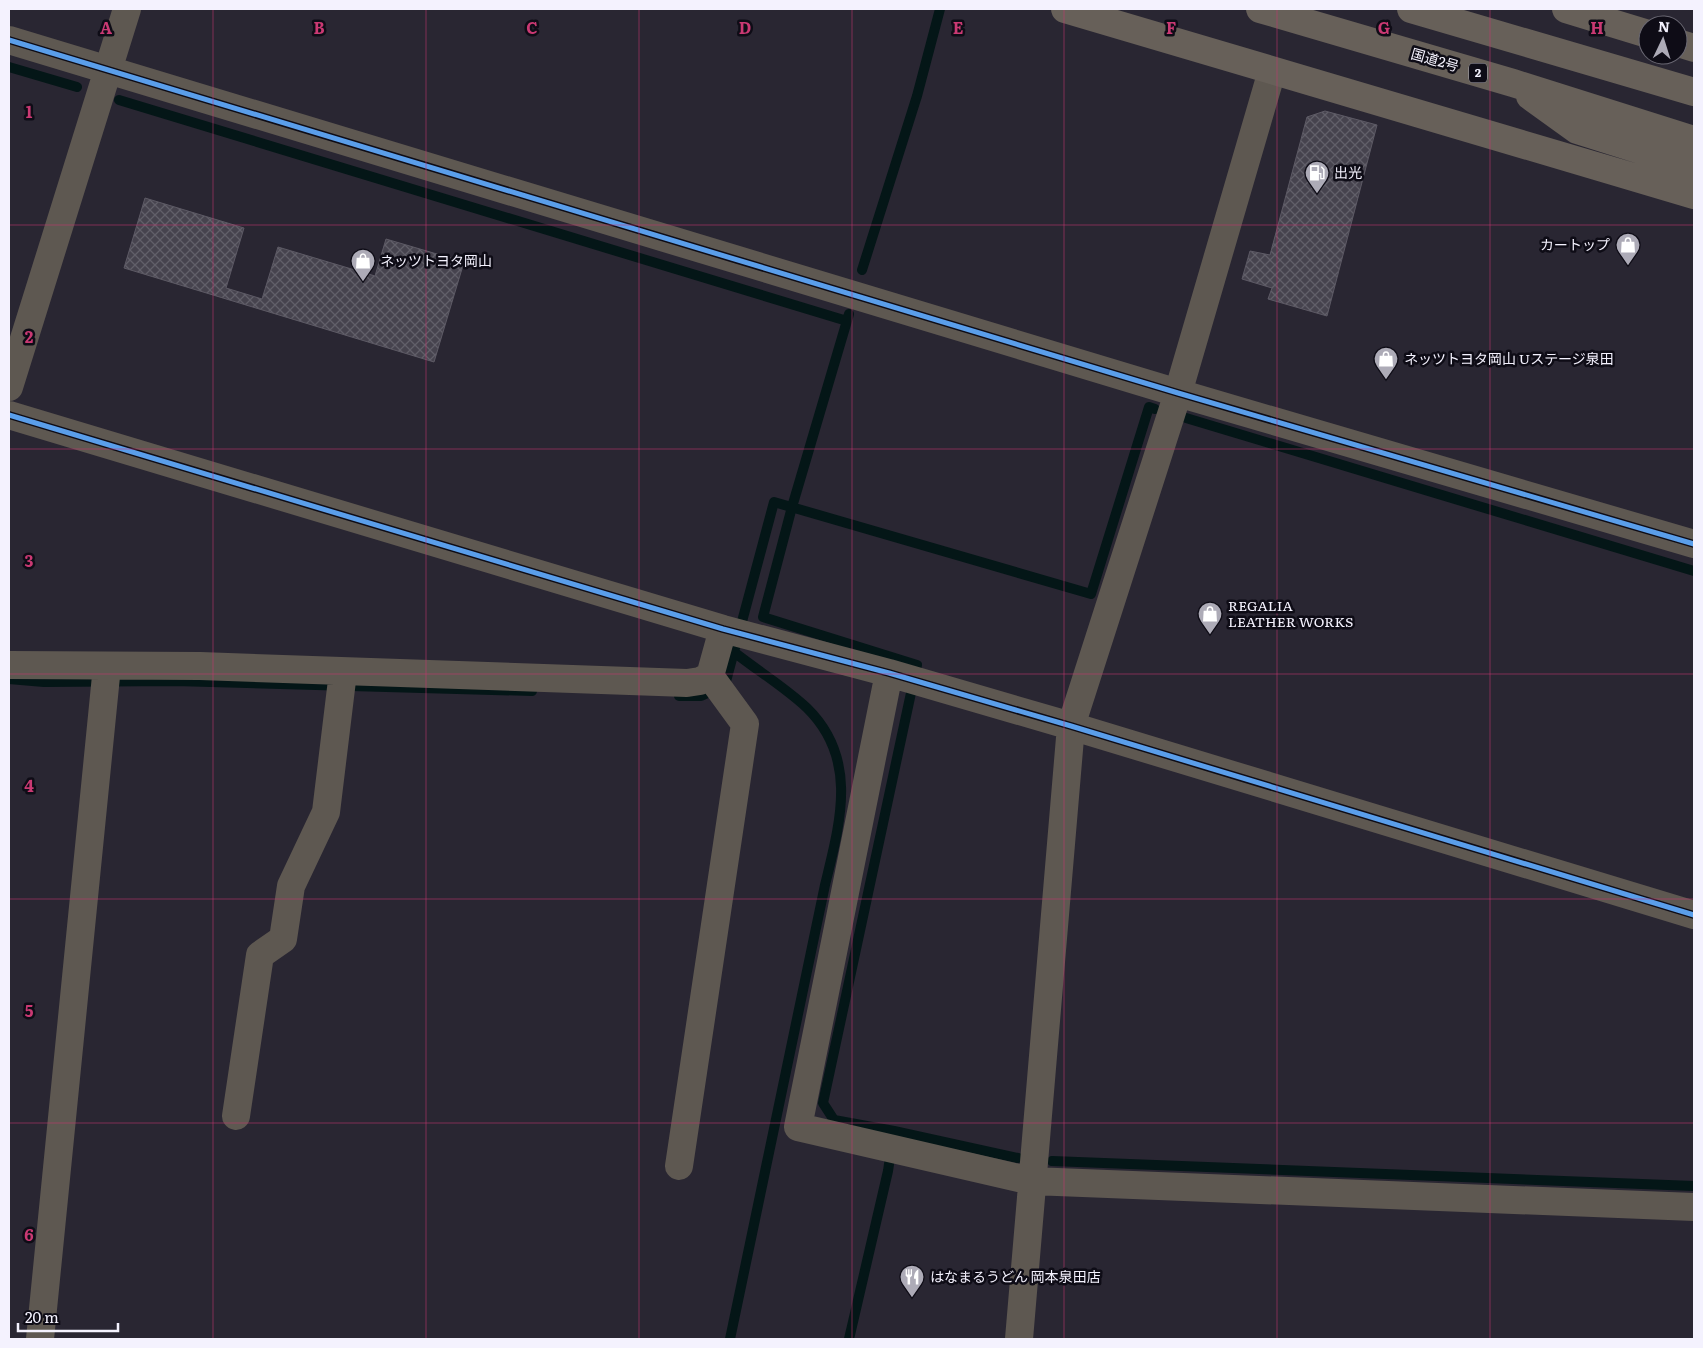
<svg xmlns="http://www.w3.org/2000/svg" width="1703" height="1348" font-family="Literata,'Noto Sans JP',serif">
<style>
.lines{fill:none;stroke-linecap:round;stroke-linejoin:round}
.stream{stroke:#041617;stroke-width:10}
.building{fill:url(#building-cross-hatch);stroke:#5d5a65}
.minor{stroke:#5e5851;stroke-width:28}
.trunk{stroke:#676059;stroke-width:28}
.cycleway-casing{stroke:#0e0c16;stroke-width:8}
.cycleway{stroke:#5a9eea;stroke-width:5}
.grid{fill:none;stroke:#ca3973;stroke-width:1;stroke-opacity:0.55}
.labels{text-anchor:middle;stroke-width:5;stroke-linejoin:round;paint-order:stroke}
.shield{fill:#0e0c16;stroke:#afadb8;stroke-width:1}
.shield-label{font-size:12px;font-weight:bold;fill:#f4f2fe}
.street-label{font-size:14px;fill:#f4f2fe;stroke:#0e0c16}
.poi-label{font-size:14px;fill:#f4f2fe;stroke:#0e0c16;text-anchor:start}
.grid-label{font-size:16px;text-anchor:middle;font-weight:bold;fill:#ca3973;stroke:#0e0c16;stroke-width:5;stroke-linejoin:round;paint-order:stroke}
</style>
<defs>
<pattern id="building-cross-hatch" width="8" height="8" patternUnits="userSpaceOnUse" patternTransform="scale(1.25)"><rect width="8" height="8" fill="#46434e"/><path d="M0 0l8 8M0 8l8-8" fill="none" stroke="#615f69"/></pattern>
</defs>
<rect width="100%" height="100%" fill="#292632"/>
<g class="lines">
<!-- stream -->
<path class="stream" d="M9 67 77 87
M119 100 847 321
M862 270 917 96 940 9
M849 314 792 507 763 617 917 665 823 1103 834 1120 894 1131 888 1171 849 1339
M1186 418 1694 571
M9 679 44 682 175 681 532 691
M679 696H701L725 685 774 502 1091 594 1149 407 1155 409
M894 1131 1018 1158
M1052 1161 1694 1186
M730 1339 825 885C840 823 859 759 807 708 786 688 758 671 734 652"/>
</g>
<!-- building -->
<path class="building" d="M1325 111 1377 125 1327 316 1268 299 1272 288 1242 279 1250 251 1270 255 1307 117Z
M145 198 244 228 226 288 262 299 278 247 375 276 386 239 464 262 434 362 124 268Z"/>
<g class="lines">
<!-- minor -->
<path class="minor" d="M9 40 1178 393 1694 544
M9 387 127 9
M9 415 723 629 889 673 1071 726 1694 915
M9 665 200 666 687 683 700 681 710 676 723 629
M889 673 798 1127 1032 1181 1694 1207
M236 1116 260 955 283 939 291 886 326 812 343 672
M679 1166 745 724 710 676
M40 1339 107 666
M1019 1339 1071 726 1178 393 1272 71"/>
<!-- trunk -->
<path class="trunk" d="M1065 9 1694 195
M1260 9 1513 83 1694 140
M1411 9 1694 92
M1566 9 1648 34
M1678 43 1694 48
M1530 96 1577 130 1694 167"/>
<defs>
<path id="cycleway" d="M9 40 1178 393 1694 544
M9 415 723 629 889 673 1071 726 1694 915"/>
</defs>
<!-- cycleway casing -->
<use href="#cycleway" class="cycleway-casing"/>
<!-- cycleway -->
<use href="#cycleway" class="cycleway"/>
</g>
<!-- grid -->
<path class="grid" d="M213 9V1339M426 9V1339M639 9V1339M852 9V1339M1064 9V1339M1277 9V1339M1490 9V1339M9 225H1694M9 449H1694M9 674H1694M9 899H1694M9 1123H1694"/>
<!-- icons -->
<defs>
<symbol id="fuel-pin" viewBox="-11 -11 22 30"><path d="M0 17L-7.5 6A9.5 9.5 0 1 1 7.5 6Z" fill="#adabb7" stroke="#0e0c16"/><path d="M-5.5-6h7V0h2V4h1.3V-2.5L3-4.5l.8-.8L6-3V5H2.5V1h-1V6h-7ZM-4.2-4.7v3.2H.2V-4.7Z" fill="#fff"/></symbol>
<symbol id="shop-pin" viewBox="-11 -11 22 30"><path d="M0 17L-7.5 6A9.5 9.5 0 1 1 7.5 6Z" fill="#adabb7" stroke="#0e0c16"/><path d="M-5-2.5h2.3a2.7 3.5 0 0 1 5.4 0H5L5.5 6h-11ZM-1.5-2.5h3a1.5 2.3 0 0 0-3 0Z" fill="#fff"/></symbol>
<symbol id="restaurant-pin" viewBox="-11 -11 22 30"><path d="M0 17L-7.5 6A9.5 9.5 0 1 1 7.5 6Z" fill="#adabb7" stroke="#0e0c16"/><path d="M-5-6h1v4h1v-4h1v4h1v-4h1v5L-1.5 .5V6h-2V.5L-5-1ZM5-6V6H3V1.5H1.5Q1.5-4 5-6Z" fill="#fff"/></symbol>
</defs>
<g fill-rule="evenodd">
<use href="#fuel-pin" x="1303" y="159" width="28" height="38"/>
<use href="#shop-pin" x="1614" y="231" width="28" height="38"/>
<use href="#shop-pin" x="349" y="247" width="28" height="38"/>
<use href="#shop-pin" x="1372" y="345" width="28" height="38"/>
<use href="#shop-pin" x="1196" y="600" width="28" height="38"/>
<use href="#restaurant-pin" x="898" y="1263" width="28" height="38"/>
</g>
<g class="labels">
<!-- shield labels -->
<rect class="shield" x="1469" y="63.5" width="18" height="19" rx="4"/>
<g class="shield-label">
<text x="1478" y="77">2</text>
</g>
<!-- street labels -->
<g class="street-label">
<text transform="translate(1435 60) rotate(16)" y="5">国道2号</text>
</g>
<!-- poi labels -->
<g class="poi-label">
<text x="1334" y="178">出光</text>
<text x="1610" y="250" text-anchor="end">カートップ</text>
<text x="380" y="266">ネッツトヨタ岡山</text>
<text x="1404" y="364">ネッツトヨタ岡山 Uステージ泉田</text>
<text x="1228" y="611">REGALIA<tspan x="1228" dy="16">LEATHER WORKS</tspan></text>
<text x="930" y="1282">はなまるうどん 岡本泉田店</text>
</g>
</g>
<g class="grid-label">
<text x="106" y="34">A</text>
<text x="319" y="34">B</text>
<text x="532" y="34">C</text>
<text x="745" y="34">D</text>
<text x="958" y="34">E</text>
<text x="1171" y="34">F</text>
<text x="1384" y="34">G</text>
<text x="1597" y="34">H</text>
<text x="29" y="118">1</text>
<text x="29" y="343">2</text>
<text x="29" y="567">3</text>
<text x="29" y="792">4</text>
<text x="29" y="1017">5</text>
<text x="29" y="1241">6</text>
</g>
<!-- border -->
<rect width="1703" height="1348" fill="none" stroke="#f4f2fe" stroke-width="20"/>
<!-- north arrow -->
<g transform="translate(1663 40) rotate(4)"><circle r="24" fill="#0e0c16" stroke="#6a6873"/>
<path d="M0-4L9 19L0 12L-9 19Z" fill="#adabb7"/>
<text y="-8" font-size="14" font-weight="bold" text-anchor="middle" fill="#f4f2fe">N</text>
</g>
<!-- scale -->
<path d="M18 1323v8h100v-8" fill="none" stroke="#f4f2fe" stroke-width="2.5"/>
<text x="25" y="1323" font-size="15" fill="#f4f2fe" stroke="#0e0c16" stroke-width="4" paint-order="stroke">20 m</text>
</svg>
